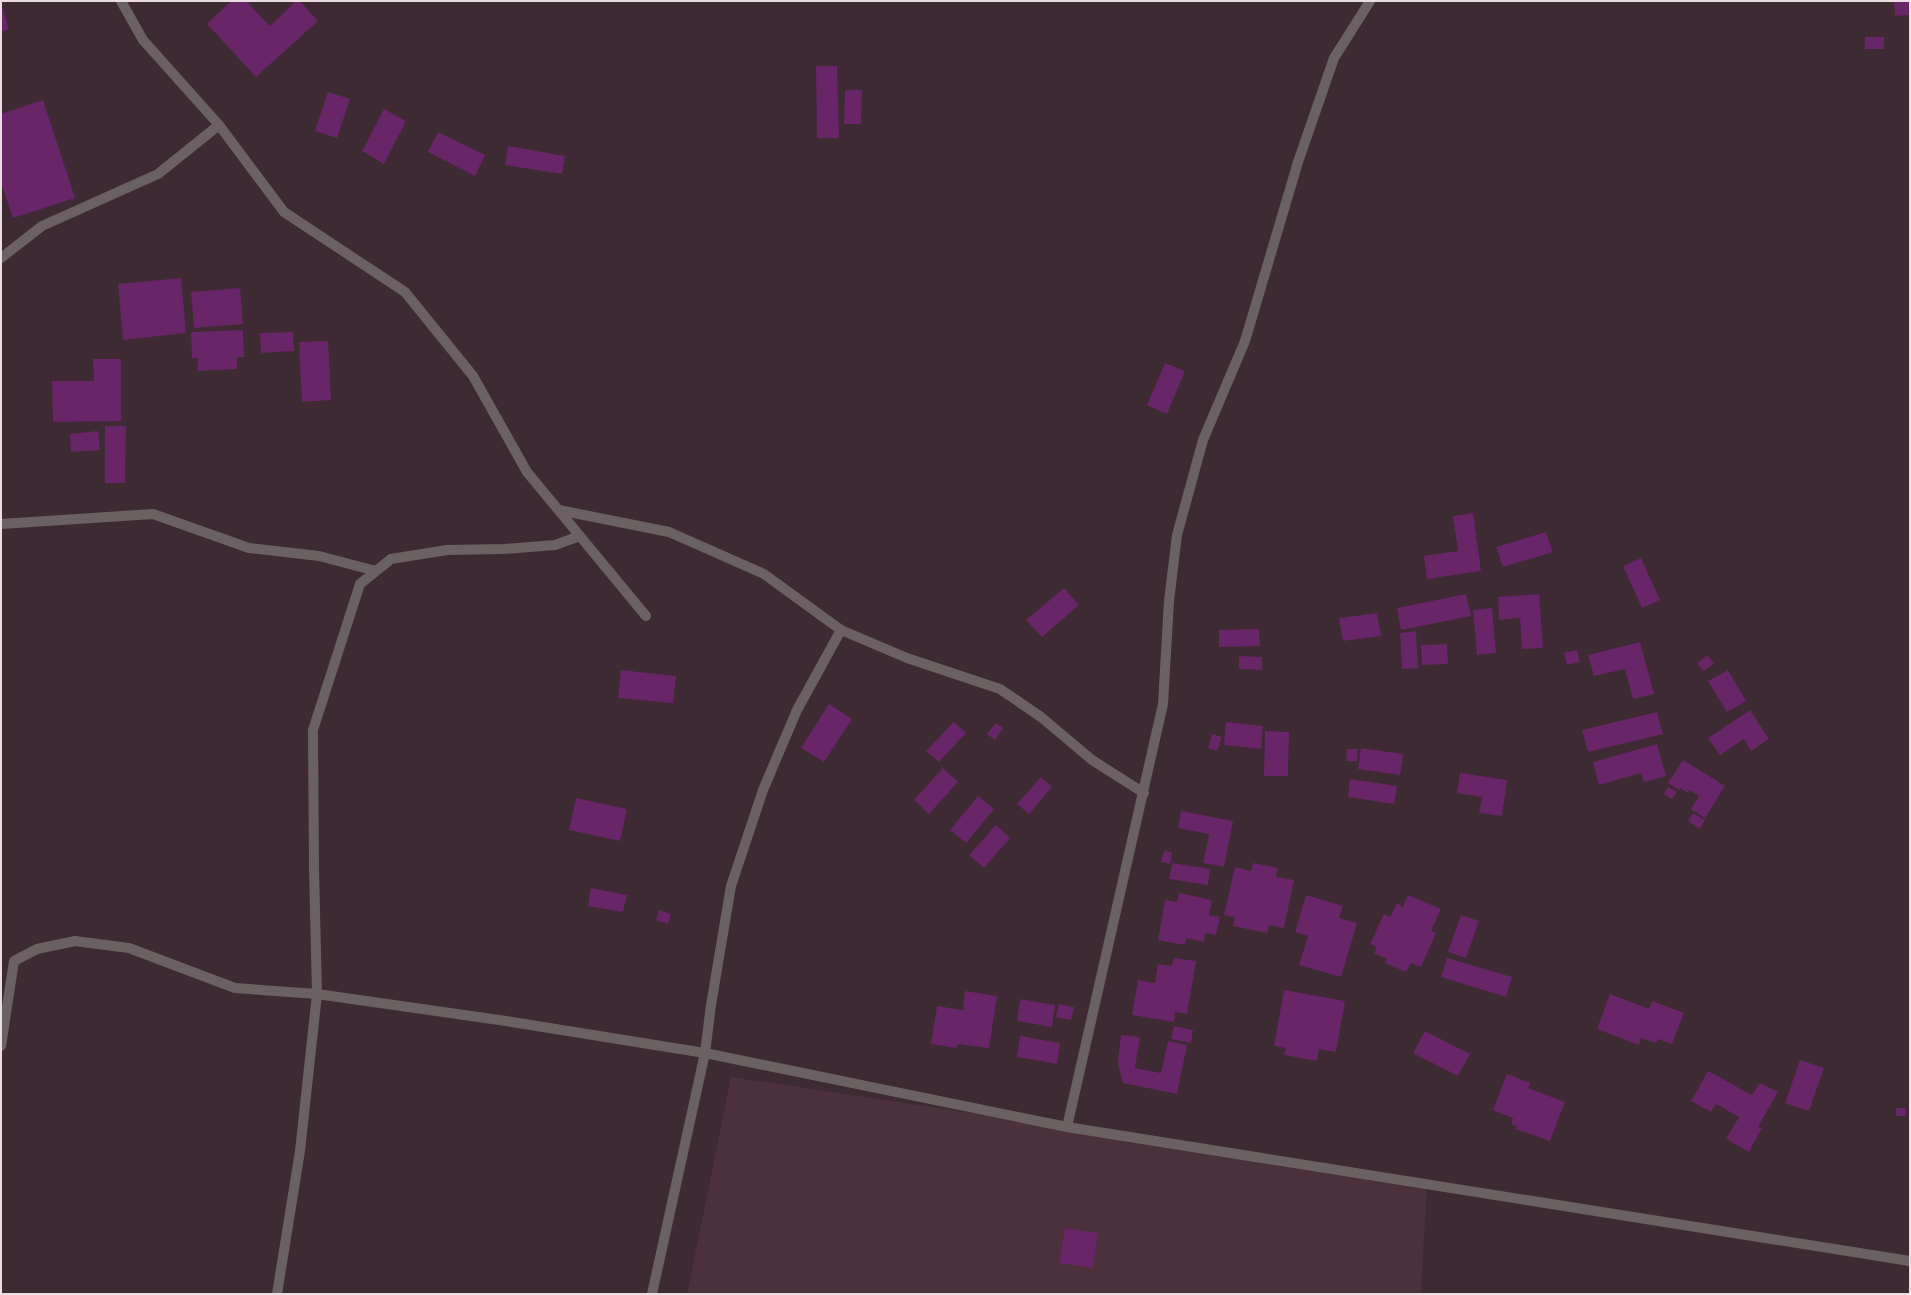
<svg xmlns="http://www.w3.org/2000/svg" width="1911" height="1295" font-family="'Space Grotesk',sans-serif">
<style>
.built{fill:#4a313c}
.building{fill:#682567}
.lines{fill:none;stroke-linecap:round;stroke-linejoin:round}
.street{stroke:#6c6162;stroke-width:10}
</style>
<rect width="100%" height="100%" fill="#3d2a32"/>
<!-- built -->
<path class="built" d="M731 1077 1067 1127 1427 1184 1421 1294H687Z"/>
<!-- building -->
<path class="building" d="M231 1H246L270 26 296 1H300L318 21 256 77 207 24Z
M1894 1H1910V15L1895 16Z
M1 4 9 29 1 32Z
M1865 37H1884V49H1865Z
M816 66H837L839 138H817Z
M845 90H862L861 124H844Z
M328 92 350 99 337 138 315 131Z
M43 100 75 198 13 218 1 183V114Z
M384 109 406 121 384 164 362 151Z
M438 132 485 155 475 176 428 152Z
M508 146 565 156 562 174 505 165Z
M181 278 186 333 123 340 118 284Z
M240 288 243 324 194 328 191 292Z
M243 330 244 357H237V369L198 371V358H192L191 332Z
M293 332 294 351 261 353 260 333Z
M328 341 331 400 302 402 299 342Z
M93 359H121V421L53 422 52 381H94Z
M1165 363 1185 371 1167 414 1147 405Z
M105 426H126L125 483H105Z
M98 431 100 450 71 452 70 434Z
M1473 513 1481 571 1427 579 1424 556 1458 551 1453 516Z
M1546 532 1553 552 1503 567 1496 547Z
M1641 558 1660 600 1642 608 1623 566Z
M1064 588 1079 605 1042 637 1026 620Z
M1466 594 1471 616 1401 630 1397 608Z
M1539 594 1543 648 1522 649 1520 618 1499 620 1498 597Z
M1492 608 1496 653 1477 655 1473 610Z
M1377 613 1381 636 1343 641 1339 618Z
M1259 629 1260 646 1219 647V630Z
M1416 631 1418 668 1402 669 1400 633Z
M1640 642 1654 694 1633 699 1625 669 1594 676 1588 655Z
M1447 644 1448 664 1422 665 1421 645Z
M1577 650 1580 662 1567 665 1564 653Z
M1708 655 1714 664 1703 671 1697 663Z
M1239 656 1262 657V670L1239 669Z
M621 670 676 676 673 703 618 698Z
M1728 670 1746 701 1727 712 1708 681Z
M829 704 852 719 824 762 801 748Z
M1750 710 1769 739 1751 751 1744 739 1720 755 1708 738Z
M1657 712 1663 734 1588 752 1582 730Z
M954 722 966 733 939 762 926 751Z
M1226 722 1263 726 1261 749 1224 745Z
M996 723 1003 728 995 740 987 734Z
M1265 731 1289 732 1288 776H1264Z
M1212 734 1222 737 1217 751 1208 748Z
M1657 744 1666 776 1644 782 1641 773 1599 785 1593 762Z
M1361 748 1403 754 1400 775 1358 769Z
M1347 749H1358L1357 761H1346Z
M1683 760 1725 786 1705 818 1691 809 1699 796 1689 790 1688 793 1680 788 1679 790 1668 783Z
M943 768 958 782 929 814 914 800Z
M1460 773 1507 780 1502 816 1479 813 1482 797 1457 793Z
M1041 777 1052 787 1029 814 1017 804Z
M1350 779 1397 786 1394 804 1348 797Z
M1668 787 1677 792 1672 799 1664 794Z
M978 796 994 809 966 843 950 830Z
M576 798 627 809 620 841 569 830Z
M1181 811 1233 821 1224 867 1203 863 1209 834 1178 828Z
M1693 813 1705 820 1700 829 1688 821Z
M996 825 1010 838 984 868 969 855Z
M1164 851 1172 852 1170 864 1161 862Z
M1172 863 1210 869 1208 885 1169 879Z
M1253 863 1278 868 1276 877 1294 880 1284 928 1269 925 1267 933 1233 926 1235 917 1224 915 1235 867 1251 871Z
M591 888 627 895 623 912 588 906Z
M1179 893 1212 900 1209 915 1220 917 1216 935 1205 933 1204 942 1186 938 1185 945 1158 940 1165 900 1177 902Z
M1306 895 1343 906 1339 918 1357 923 1341 977 1299 965 1308 936 1295 932Z
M1408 895 1441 909 1431 931 1436 933 1421 967 1411 963 1406 972 1385 963 1387 959 1374 953 1377 947 1370 944 1384 914 1390 917 1397 903 1403 907Z
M659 910 671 914 668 924 656 920Z
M1461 915 1479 921 1466 958 1448 952Z
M1174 958 1196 961 1187 1014 1175 1012 1174 1022 1132 1015 1138 980 1155 983 1158 964 1172 966Z
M1447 958 1512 977 1506 997 1441 977Z
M1284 990 1345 1001 1336 1052 1319 1049 1317 1061 1284 1055 1286 1048 1274 1046Z
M965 991 997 996 989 1048 958 1044 957 1048 931 1044 937 1006 963 1010Z
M1610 994 1649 1009 1652 1001 1684 1013 1672 1044 1658 1039 1656 1043 1641 1038 1639 1045 1597 1029Z
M1020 999 1055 1005 1052 1027 1017 1021Z
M1059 1004 1074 1007 1071 1020 1056 1017Z
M1174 1026 1193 1030 1191 1043 1171 1039Z
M1425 1031 1470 1054 1458 1076 1413 1053Z
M1121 1035 1140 1037 1135 1068 1161 1073 1168 1041 1187 1045 1177 1094 1123 1083 1118 1064Z
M1020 1036 1060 1043 1057 1064 1017 1057Z
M1800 1060 1824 1068 1809 1111 1785 1103Z
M1708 1071 1752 1095 1760 1083 1778 1092 1758 1127 1762 1128 1749 1152 1726 1139 1739 1117 1716 1104 1711 1112 1691 1101Z
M1507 1074 1531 1083 1528 1088 1565 1102 1550 1141 1516 1129 1517 1127 1511 1124 1513 1118 1493 1110Z
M1896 1108H1906V1116H1896Z
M1065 1228 1098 1233 1093 1268 1059 1263Z"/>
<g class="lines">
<!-- street -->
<path class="street" d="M121 1 143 40 219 125 284 212 405 292 473 376 527 472 646 616
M1 258 42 226 158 174 219 125
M559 510 669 532 764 574 841 630 907 658 1000 689 1041 717 1092 760 1144 793
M1 524 153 514 249 548 319 556 376 571
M1 1046 14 961 37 949 75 941 129 948 235 988 317 994 506 1021 705 1053 711 1005 731 886 763 790 797 710 841 630
M1067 1127 1163 704 1169 601 1177 535 1203 440 1245 341 1298 162 1334 58 1370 1
M277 1294 300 1151 317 994 314 869 313 730 360 584 391 559 447 550 504 549 555 545 580 536
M652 1294 705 1053 1067 1127 1910 1261"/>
</g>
<!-- border -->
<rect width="1911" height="1295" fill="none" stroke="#eadee3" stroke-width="4"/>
</svg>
